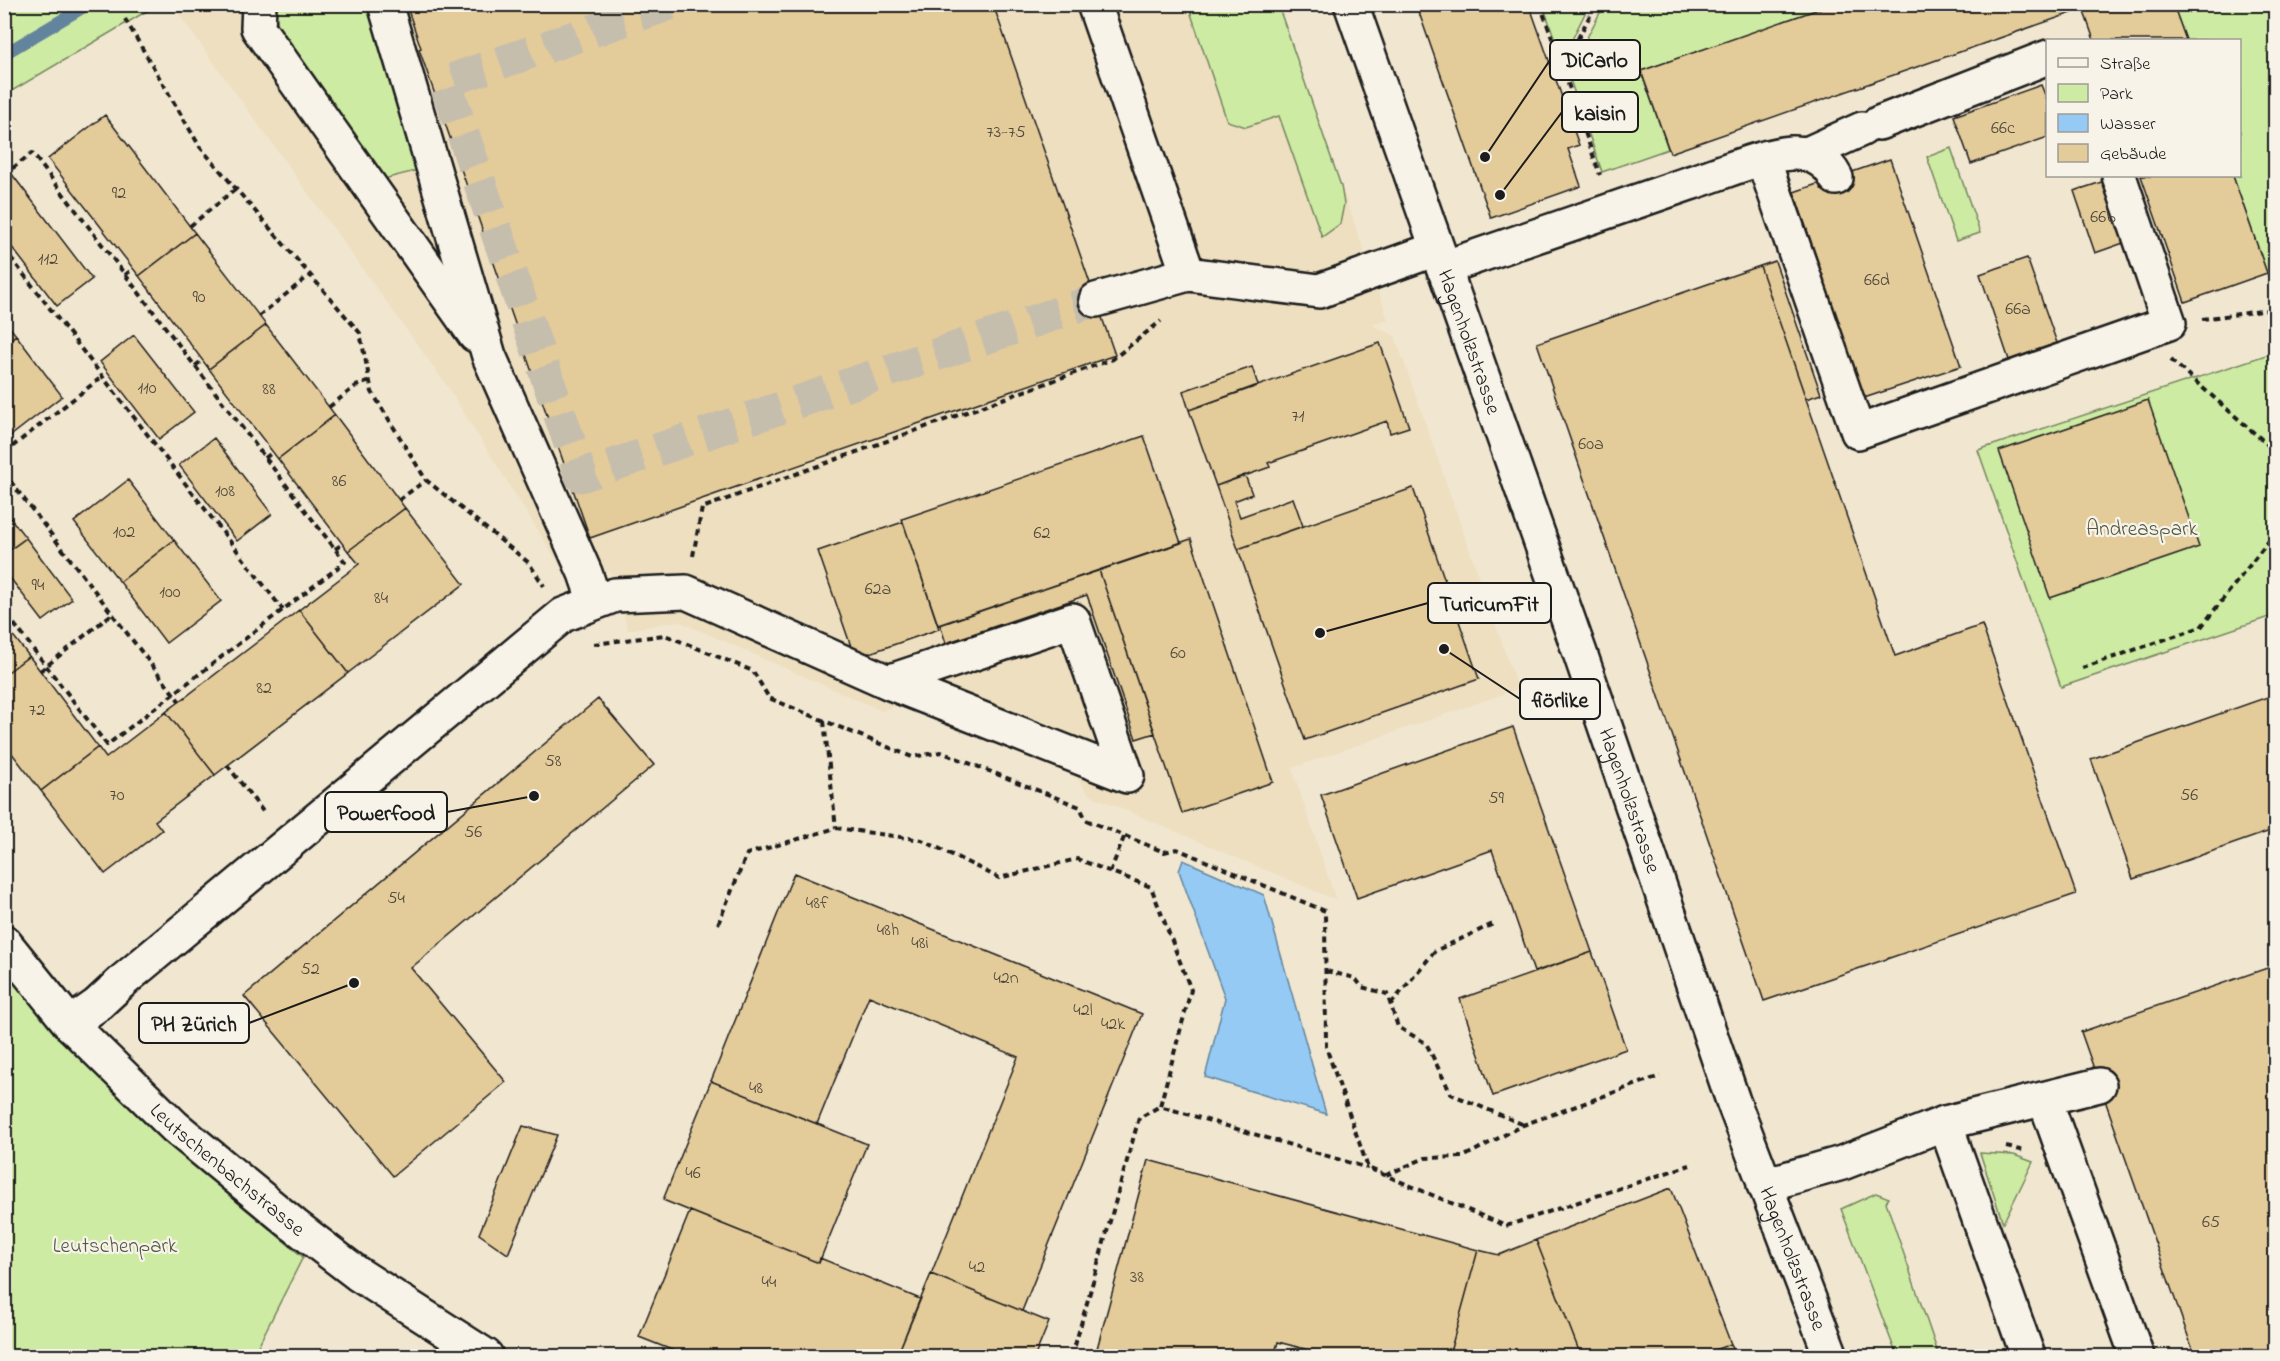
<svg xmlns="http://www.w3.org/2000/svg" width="2280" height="1361" font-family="'Indie Flower',sans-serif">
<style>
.built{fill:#eddfc0}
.green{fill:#cdeba2;stroke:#74845f;stroke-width:1.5}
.water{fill:#94caf3;stroke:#64849d;stroke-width:1.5}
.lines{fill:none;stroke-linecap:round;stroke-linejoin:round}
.stream{stroke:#64849d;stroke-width:12}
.building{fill:#e4cb9a;stroke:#1c1c1c;stroke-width:1.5}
.minor-tunnel{stroke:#c6bead;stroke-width:33;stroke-dasharray:33 16;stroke-linecap:butt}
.minor-casing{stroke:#1c1c1c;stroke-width:38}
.path{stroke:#1c1c1c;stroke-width:4;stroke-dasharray:6 4.5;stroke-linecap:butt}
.minor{stroke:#f7f3e8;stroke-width:33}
.labels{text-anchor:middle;stroke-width:4.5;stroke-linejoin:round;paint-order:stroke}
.number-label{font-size:18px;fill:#4e483c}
.street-label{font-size:21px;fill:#1c1c1c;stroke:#f7f3e8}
.park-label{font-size:21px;fill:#515a44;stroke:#f7f3e8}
.leader{fill:none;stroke:#1c1c1c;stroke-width:2}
.callout-dot{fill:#1c1c1c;stroke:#f7f3e8;stroke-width:2}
.callout{fill:#f7f3e8;stroke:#1c1c1c;stroke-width:2}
.callout-label{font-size:22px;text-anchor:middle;font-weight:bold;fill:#1c1c1c}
</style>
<rect width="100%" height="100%" fill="#f1e7d1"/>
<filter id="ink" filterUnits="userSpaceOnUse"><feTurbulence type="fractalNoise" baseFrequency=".0167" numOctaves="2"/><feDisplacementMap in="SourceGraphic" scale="12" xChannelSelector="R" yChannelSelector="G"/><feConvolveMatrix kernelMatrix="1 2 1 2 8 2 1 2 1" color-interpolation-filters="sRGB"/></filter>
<g filter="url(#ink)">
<!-- built -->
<path class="built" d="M172 5H1278L1388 319 1373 325 1395 336 1518 689 1292 768 1336 900 1090 795 1076 777 900 704 882 711 678 621 628 630 610 571 571 583 445 383Z"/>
<!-- green -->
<path class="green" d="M16 4H157V5L5 95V11Z
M274 5H368L423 169 384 179 280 36Z
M1188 5H1278L1341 186 1344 204 1340 224 1322 237 1279 116 1246 127 1227 121Z
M1543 5H1589L1562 60Z
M1604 5H1833L1641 71 1668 149 1602 172 1568 74Z
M2173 5H2275V296L2233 176H2240V40H2186Z
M1951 148 1980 233 1956 241 1927 157Z
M2275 352V615L2061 687 1978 450Z
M4 972 90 1068 156 1134 303 1257 253 1356H5Z
M1980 1153 2014 1155 2033 1162 2003 1223Z
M1876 1193 1889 1198 1886 1202 1939 1356H1897L1841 1209Z"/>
<!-- water -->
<path class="water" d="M1183 860 1264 895 1326 1114 1205 1077 1225 998 1179 871Z"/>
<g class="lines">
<!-- stream -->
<path class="stream" d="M4 54 89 4"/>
</g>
<!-- building -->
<path class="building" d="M406 4H993L1115 355 590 538 419 49 421 48Z
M1416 4H1529L1579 145 1568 149 1581 186 1491 218Z
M1833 4H2173L2186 40H2094L2083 9 1670 153 1641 71Z
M2041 85 2048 102V137L1971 164 1954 116Z
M105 115 195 233 139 276 48 159Z
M1890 159 1961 366 1864 398 1794 192Z
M11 173 92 279 57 306 4 237V178Z
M2141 176H2233L2267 273 2185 302Z
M2111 179 2132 240 2095 253 2074 191Z
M195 233 266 325 209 369 139 276Z
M2027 258 2057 343 2009 360 1980 274Z
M1775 261 1821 394 1806 399 1760 266Z
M1760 266 1895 656 1982 625 2076 894 1764 1001 1537 343Z
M4 320 16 335 4 344Z
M266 325 335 415 278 459 209 369Z
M16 335 62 396 8 438 4 433V344Z
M134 335 194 412 159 439 100 362Z
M1380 343 1409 427 1390 433 1387 421 1268 463 1270 467 1216 486 1189 410Z
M1252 367 1258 385 1189 410 1183 391Z
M2148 400 2199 547 2050 598 1999 451Z
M335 415 405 508 348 551 278 459Z
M1144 436 1181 543 938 625 902 519Z
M214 438 272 514 237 541 179 465Z
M1245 475 1252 494 1234 501 1240 517 1293 498 1303 526 1238 549 1216 486Z
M128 480 174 540 120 582 74 522Z
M1413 488 1479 679 1305 740 1238 549Z
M405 508 464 584 348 673 299 610 359 564 348 551Z
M4 510 26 538 4 554Z
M903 522 939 629 855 658 818 551Z
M26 538 72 599 43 621 4 570V554Z
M1191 539 1273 782 1182 813 1099 570Z
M174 540 221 601 166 643 120 582Z
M1099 570 1155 733 1136 739 1087 595 946 643 940 625Z
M299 610 348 673 215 775 166 712Z
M4 624 29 656 4 675Z
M29 656 98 747 41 791 4 743V675Z
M2276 694V829L2133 879 2091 759Z
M598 699 654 765 411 968 506 1082 393 1176 244 996Z
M166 712 215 775 155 821 162 830 105 874 41 791 98 747 106 758Z
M1513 727 1592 952 1534 972 1492 850 1357 898 1321 795Z
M794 873 1142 1014 1022 1311 931 1274 1018 1057 869 996 817 1124 711 1081Z
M1592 952 1626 1049 1493 1096 1460 999Z
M2276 965V1356H2195L2081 1032Z
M711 1081 867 1144 819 1263 663 1200Z
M523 1126 557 1135 508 1254 479 1234Z
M1148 1160 1478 1250 1449 1356H1332L1278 1342 1274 1356H1095Z
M1671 1188 1731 1344 1698 1356H1581L1536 1240Z
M690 1211 819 1263 820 1258 920 1299 897 1356H687L639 1337Z
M1536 1240 1581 1356H1449L1478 1250 1499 1255Z
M931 1274 1049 1322 1035 1356H897Z
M1731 1344 1736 1356H1698Z"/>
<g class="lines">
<!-- minor-tunnel -->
<path class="minor-tunnel" d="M670 4 445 82 581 476 1096 300"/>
<defs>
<g id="minor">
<path d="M259 4 258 28 475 335"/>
<path d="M385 4 489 356 585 573 595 602"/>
<path d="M1094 4 1188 274"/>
<path id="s1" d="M1351 4 1581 656 1733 1101 1831 1356"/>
<path d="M1879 123 2048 57"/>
<path d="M1807 154 1862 129"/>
<path d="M1763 159 1858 432 2169 323 2119 176"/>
<path d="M1443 268C1526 240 1608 211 1690 183 1719 174 1762 155 1791 153 1811 152 1827 160 1836 178"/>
<path d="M1096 300 1188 274 1319 291 1436 249"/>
<path id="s2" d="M4 942 70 1024 175 1127 294 1225 358 1274 486 1356"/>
<path d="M70 1024 97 1005 125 979 563 615 615 595 686 592 888 682 1127 776 1073 620 888 682"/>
<path d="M2045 1100 2137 1356"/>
<path d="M1945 1123 2028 1356"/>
<path d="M1764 1185 1842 1163 1945 1123 2099 1085"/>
</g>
</defs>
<!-- minor casing -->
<use href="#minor" class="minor-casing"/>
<!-- path -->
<path class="path" d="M1540 4 1600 175
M125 19 200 147 360 333 372 392 426 480 529 563 544 586
M1563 67 1596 4
M4 175 32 153 345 562 107 745 4 611
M190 226 236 189
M4 249 283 610
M125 275 133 269
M259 316 310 275
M2202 319 2276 309
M2171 360 2276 452
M195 366 203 360
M329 407 356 386 370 381
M4 453 103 376
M265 458 273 452
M4 473 180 702
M399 500 426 480
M335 549 343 544
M693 556 702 508 1113 359 1161 321
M594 644 665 635 753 671 769 698 912 757 941 752 1080 807 1086 820 1164 852 1177 849 1325 911 1326 1047 1368 1168 1506 1226 1690 1165
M2082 668 2201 627 2276 532
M40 671 112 614
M824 721 836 828
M227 765 265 814
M1110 872 1125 835
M718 924 747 854 836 828 922 840 999 878 1077 859 1151 887 1191 990 1160 1106 1368 1168
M1326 971 1355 978 1362 987 1387 994 1398 1027 1426 1043 1451 1094 1522 1124
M1391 1004 1435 951 1493 924
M2006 1147 2025 1151
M1386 1175 1425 1158 1463 1157 1523 1125 1660 1076
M1072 1356 1139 1118 1160 1106"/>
<!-- minor -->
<use href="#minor" class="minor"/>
</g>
</g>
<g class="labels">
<!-- number labels -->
<g class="number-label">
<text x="2003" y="133">66c</text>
<text x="1006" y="137">73-75</text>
<text x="119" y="198">92</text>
<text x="2103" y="222">66b</text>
<text x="48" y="264">112</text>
<text x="1877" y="285">66d</text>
<text x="199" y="302">90</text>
<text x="2018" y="314">66a</text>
<text x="147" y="393">110</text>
<text x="269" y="394">88</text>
<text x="1298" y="421">71</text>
<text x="1591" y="449">60a</text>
<text x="339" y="486">86</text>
<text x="225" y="496">108</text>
<text x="124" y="537">102</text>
<text x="1042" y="538">62</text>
<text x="38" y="590">94</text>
<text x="878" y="594">62a</text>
<text x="170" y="597">100</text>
<text x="381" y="603">84</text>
<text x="1178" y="658">60</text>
<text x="264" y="693">82</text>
<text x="37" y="715">72</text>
<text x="553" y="766">58</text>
<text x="117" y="800">70</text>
<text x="2189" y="800">56</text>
<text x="1496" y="803">59</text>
<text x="473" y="837">56</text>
<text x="396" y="903">54</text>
<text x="817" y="908">48f</text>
<text x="888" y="935">48h</text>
<text x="920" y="948">48i</text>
<text x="310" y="974">52</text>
<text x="1006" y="983">42n</text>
<text x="1083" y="1015">42l</text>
<text x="1113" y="1029">42k</text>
<text x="756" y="1093">48</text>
<text x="693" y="1178">46</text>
<text x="2211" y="1227">65</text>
<text x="977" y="1272">42</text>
<text x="1137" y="1282">38</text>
<text x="769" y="1287">44</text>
</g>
<!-- street labels -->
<g class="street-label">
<text dy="7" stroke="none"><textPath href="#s1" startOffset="358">Hagenholzstrasse</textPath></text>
<text dy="7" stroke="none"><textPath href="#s1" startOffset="844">Hagenholzstrasse</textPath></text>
<text dy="7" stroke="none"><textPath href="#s2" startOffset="320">Leutschenbachstrasse</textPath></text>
<text dy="7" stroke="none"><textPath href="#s1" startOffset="1330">Hagenholzstrasse</textPath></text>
</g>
<!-- park labels -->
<g class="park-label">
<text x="2142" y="535">Andreaspark</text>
<text x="115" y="1252">Leutschenpark</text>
</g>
</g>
<!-- callouts -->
<path class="leader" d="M1485 157L1550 60M1500 195L1562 112M1320 633L1428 603M1444 649L1520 699M534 796L447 812M354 983L249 1023"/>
<g class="callout-dot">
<circle cx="1485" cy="157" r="6"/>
<circle cx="1500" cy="195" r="6"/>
<circle cx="1320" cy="633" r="6"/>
<circle cx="1444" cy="649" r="6"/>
<circle cx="534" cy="796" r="6"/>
<circle cx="354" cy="983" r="6"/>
</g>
<g class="callout">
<rect x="1550" y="40" width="90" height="40" rx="6"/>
<rect x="1562" y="92" width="76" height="40" rx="6"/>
<rect x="1428" y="583" width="123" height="40" rx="6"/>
<rect x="1520" y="679" width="80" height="40" rx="6"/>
<rect x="325" y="792" width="122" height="40" rx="6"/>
<rect x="139" y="1003" width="110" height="40" rx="6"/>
</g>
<g class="callout-label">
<text x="1595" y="67">DiCarlo</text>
<text x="1600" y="120">kaisin</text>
<text x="1489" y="611">TuricumFit</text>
<text x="1560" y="707">flörlike</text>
<text x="386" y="820">Powerfood</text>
<text x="194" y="1031">PH Zürich</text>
</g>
<!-- margin -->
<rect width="2280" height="1361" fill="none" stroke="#f7f3e8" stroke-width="24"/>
<rect x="12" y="12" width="2256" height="1337" fill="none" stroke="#1c1c1c" stroke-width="2" filter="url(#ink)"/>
<!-- legend -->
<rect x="2046" y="39" width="195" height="138" fill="#f7f3e8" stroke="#9f9d96" stroke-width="1.5"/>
<rect x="2058" y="58" width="30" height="9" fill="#f7f3e8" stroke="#9f9d96" stroke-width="1.5"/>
<text x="2100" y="69" font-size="18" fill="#1c1c1c">Straße</text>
<rect x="2058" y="84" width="30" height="18" fill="#cdeba2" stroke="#9f9d96" stroke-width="1.5"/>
<text x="2100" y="99" font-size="18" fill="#1c1c1c">Park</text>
<rect x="2058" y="114" width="30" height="18" fill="#94caf3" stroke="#9f9d96" stroke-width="1.5"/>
<text x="2100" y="129" font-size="18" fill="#1c1c1c">Wasser</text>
<rect x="2058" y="144" width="30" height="18" fill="#e4cb9a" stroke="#9f9d96" stroke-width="1.5"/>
<text x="2100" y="159" font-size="18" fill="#1c1c1c">Gebäude</text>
</svg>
